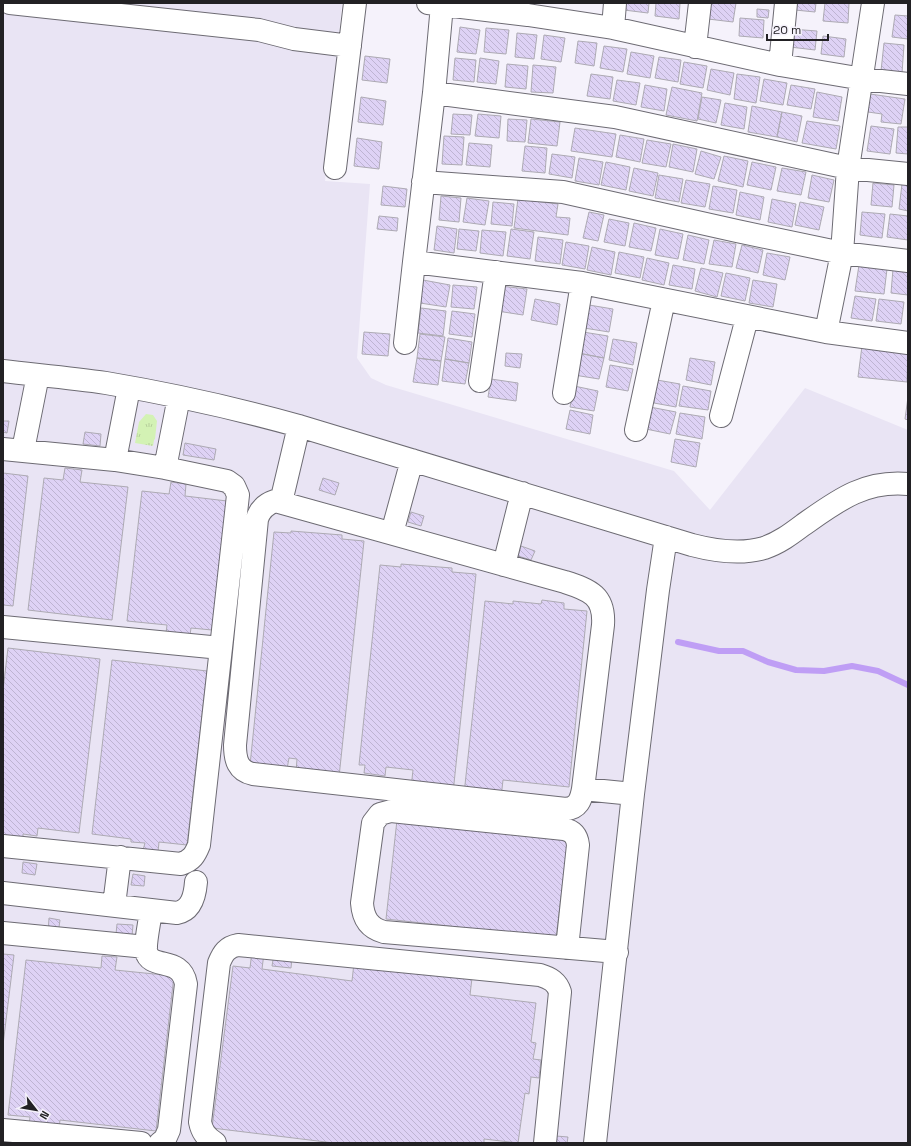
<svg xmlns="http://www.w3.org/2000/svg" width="911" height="1146" font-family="'Space Grotesk',sans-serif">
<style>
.built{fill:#e9e4f4}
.grass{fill:url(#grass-tufts)}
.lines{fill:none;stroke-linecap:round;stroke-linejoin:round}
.stream{stroke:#bf9ef5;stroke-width:6}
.building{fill:url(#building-back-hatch);stroke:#adaab3}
.minor-casing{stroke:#6d6b73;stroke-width:24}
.minor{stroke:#fff;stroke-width:22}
</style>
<defs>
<pattern id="grass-tufts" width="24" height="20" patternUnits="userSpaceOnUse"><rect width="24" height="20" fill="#d3f2b4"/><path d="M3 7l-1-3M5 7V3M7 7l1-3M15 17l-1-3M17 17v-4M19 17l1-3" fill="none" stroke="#b5cf9b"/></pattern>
<pattern id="building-back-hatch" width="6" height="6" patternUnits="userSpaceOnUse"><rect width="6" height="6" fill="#ded2f5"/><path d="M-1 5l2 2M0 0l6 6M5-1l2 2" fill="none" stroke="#beb4d2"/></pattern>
</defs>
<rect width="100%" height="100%" fill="#f5f2fb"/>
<!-- built -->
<path class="built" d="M3 3H342L325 181 370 184 357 358 371 378 386 385 674 471 710 510 805 388 908 430V1143H3Z"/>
<!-- grass -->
<path class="grass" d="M146 414 153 415 157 421 155 439 154 440 153 446 135 443 139 422Z"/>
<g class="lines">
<!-- stream -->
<path class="stream" d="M678 642 719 651H743L768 662 796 670 824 671 852 666 878 671 908 685"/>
</g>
<!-- building -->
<path class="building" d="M625 3H649L648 13 624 10Z
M656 3H680L679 19 655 16Z
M710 3H736L733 22 708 19Z
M795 3H816L815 12 795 10Z
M825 3H849L848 23 823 21Z
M757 9 769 10 768 18 757 17Z
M895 15 908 16V39L892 37Z
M740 18 764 20 763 38 739 36Z
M460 27 480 30 476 54 457 52Z
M486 28 509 30 506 54 484 52Z
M791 29 817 31 815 50 790 47Z
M517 33 537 35 534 59 515 57Z
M544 35 565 38 561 62 541 59Z
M823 36 846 39 844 57 821 54Z
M578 41 597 43 594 66 575 63Z
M884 43 904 45 902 73 881 71Z
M604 46 627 49 623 72 600 68Z
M631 52 654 56 650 78 627 74Z
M365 56 390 59 387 83 362 80Z
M659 57 681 60 678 82 655 78Z
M455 58 476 60 474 82 453 80Z
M480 58 499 61 496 84 477 82Z
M684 62 707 66 703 88 680 84Z
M507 64 528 66 526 89 505 87Z
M533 65 556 67 553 93 531 92Z
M711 69 734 73 730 95 707 90Z
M591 74 613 77 610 99 587 96Z
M737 74 760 77 756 103 734 99Z
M764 79 787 83 783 105 760 101Z
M617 80 640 83 636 105 613 101Z
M645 85 667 89 664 111 641 107Z
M791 85 815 89 811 109 787 105Z
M672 87 702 93 697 121 666 115Z
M817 92 842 97 838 121 813 117Z
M870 94 905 99 901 124 881 122 882 114 868 112Z
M361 97 386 101 383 125 358 122Z
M702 97 721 100 716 123 698 119Z
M725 103 747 107 744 129 721 125Z
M752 106 782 112 777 137 748 132Z
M782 112 802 116 797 142 777 137Z
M453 114 472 115 470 135 451 134Z
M478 114 501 116 499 138 475 136Z
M508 119 527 120 525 142 507 141Z
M531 119 560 122 557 146 528 143Z
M807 121 840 126 836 149 802 143Z
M871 126 894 129 890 154 867 151Z
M898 127H908V154L896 153Z
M575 128 616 134 612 157 571 151Z
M620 135 644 139 640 162 616 157Z
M444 136 464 137 462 165 442 164Z
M357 138 382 142 379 169 354 166Z
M647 140 671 144 666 167 642 163Z
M469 143 492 145 490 167 466 165Z
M673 144 697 149 693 172 669 167Z
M525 146 547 148 545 173 522 171Z
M701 151 721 157 714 179 695 174Z
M552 154 575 157 572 178 549 174Z
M724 156 748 161 743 187 718 181Z
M579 158 603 162 599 185 575 181Z
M606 162 630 167 626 190 601 185Z
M752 162 776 167 771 190 747 185Z
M634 168 658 173 653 196 629 191Z
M782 168 806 172 801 195 777 191Z
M659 175 683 179 679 202 655 198Z
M812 175 834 180 829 202 808 198Z
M686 180 710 184 705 207 681 203Z
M873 183 894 185 892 207 871 205Z
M902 184 908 185V211L899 209Z
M383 186 407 189 405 207 381 205Z
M713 186 737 190 733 213 709 209Z
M740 192 764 197 760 220 736 215Z
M441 196 461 198 459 222 439 220Z
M467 198 489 201 485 225 463 222Z
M518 199 558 204 556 217 570 218 568 235 514 228Z
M772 199 796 204 792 227 768 222Z
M493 202 514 204 512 226 491 224Z
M800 202 824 207 819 230 795 225Z
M589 212 604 215 598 241 583 238Z
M862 212 885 214 882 238 860 235Z
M890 214 908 216V240L887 237Z
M379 216 398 218 397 231 377 229Z
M609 219 629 223 625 246 604 242Z
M634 223 656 228 651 251 629 247Z
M437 226 457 229 454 253 434 250Z
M459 229 479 231 476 251 457 249Z
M511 229 534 232 530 259 507 256Z
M660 229 683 234 678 259 655 255Z
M482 230 506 232 503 256 480 253Z
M688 235 709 240 704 264 683 260Z
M538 237 563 240 560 264 535 261Z
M714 240 736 244 732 267 709 264Z
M566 242 589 246 585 269 562 265Z
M742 245 763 250 758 273 736 268Z
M592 247 615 252 611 275 587 270Z
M619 252 644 257 640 278 615 273Z
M767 253 790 257 785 280 763 275Z
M647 258 669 263 664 285 642 280Z
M673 265 695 269 692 289 669 285Z
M859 265 887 269 884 294 855 291Z
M701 268 723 273 717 297 695 291Z
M893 269 908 271V295L891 293Z
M726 273 750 278 745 301 721 296Z
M423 280 450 285 446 307 420 303Z
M753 280 777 284 773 307 749 303Z
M453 285 477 287 474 309 451 307Z
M500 286 527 289 523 315 497 311Z
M855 296 876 299 872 321 851 318Z
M535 299 560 304 557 325 531 320Z
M879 299 904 302 901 324 876 321Z
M589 305 613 309 609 332 584 328Z
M421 308 446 311 443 336 418 333Z
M452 311 475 314 472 337 449 334Z
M364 332 390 334 388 356 362 354Z
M583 332 608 336 604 358 578 353Z
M420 334 445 337 441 361 417 358Z
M448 338 472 342 469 363 445 359Z
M613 339 637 343 633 365 609 360Z
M862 346 908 351 907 382 858 377Z
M506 353 522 354 520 368 505 366Z
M578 353 604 358 599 379 574 375Z
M417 358 441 361 438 385 413 382Z
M690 358 715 362 711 385 686 380Z
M445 359 469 363 465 384 442 381Z
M610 365 633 369 628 391 606 387Z
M491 379 518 383 516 401 488 397Z
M657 380 680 384 676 407 654 403Z
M574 386 598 391 594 411 570 407Z
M683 386 711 391 708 410 679 406Z
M908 397V420L905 419Z
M650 407 676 412 670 434 646 429Z
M570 410 593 415 590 434 566 429Z
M680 413 705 417 702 439 676 434Z
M3 421H9L7 433 3 432Z
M85 432 101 434 100 446 83 444Z
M675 439 700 443 696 467 671 462Z
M185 443 216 449 214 460 183 455Z
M65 468 82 470 80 482 128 487 112 620 28 610 44 478 63 480Z
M3 473 28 476 13 606 3 605Z
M323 478 339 483 335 495 319 490Z
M171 482 186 484 185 496 227 501 212 630 191 628 190 635 166 633 167 625 127 621 142 491 169 494Z
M411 512 424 516 421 526 408 522Z
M291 531 342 535V539L364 541 339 777 296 772 297 759 289 758 287 769 250 765 274 532 291 533Z
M521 546 535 551 531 560 518 556Z
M401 564 452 568V572L476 574 453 793 411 788 413 770 386 767 385 776 364 773 365 765H359L380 565 401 567Z
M542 600 564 603V609L587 611 569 787 503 780 501 798 464 794 485 601 513 604V601L541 604Z
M8 648 100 659 79 833 38 828 37 836 23 834V839L3 837V690Z
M112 660 207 671 187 845 159 842 158 852 143 850 145 843 131 842V839L92 834Z
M397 820 568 839 556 938 386 919Z
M23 862 37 864 35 875 22 873Z
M133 874 145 876 144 886 131 885Z
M49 918 60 920 58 934 48 933Z
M117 924 133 925 132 936 116 934Z
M252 951 264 953 262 969 352 981 354 963 472 978 470 995 536 1003 531 1042 536 1043 533 1059 541 1060 539 1078 531 1077 529 1094 525 1093 518 1143 484 1139V1143H334L212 1128 233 966 250 968Z
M3 954 14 955 3 1045Z
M274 954 292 957 291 968 272 966Z
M102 956 117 957 115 970 174 976 156 1131 60 1120 59 1129 29 1125 30 1117 8 1115 26 960 101 968Z
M556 1136 568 1137 567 1143H555Z"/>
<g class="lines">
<defs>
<path id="minor" d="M10 3 259 30 294 39 350 46
M428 3 528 15 613 28 780 65 863 79 908 84
M873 3 848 168 842 253 826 332 908 343
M442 5 434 93 414 262 582 283 826 332
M613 28 615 3
M695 47 700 3
M780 65 786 3
M434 93 615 117 848 168 908 174
M335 168 355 3
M423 182 563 192 737 231 842 253 908 261
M405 343 414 262
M3 371C37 375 72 378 106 383 171 394 235 408 299 426L692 545C715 551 740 555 764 548 779 543 791 534 803 525 837 501 864 480 908 484
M480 381 496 272
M564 393 582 283
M721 416 747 318
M636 430 664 300
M3 449 115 460 165 468 227 481 234 486 238 495 221 648 3 627
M23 450 38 375
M115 460 129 388
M165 468 179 397
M275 501 565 582C590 590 605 596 603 625L583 789C581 800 578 808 566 809L253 774C238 771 235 760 235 745L257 519C260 509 266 504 275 501Z
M281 502 299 426
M392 533 412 460
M504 565 522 493
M583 789 633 794
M3 846 181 864C192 860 195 855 199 845L221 648
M3 893 177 913C192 910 195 895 196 882
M114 905 120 857
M151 910C150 920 145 942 146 951 150 971 181 955 186 984L169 1130 165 1139 160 1143
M3 933 146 947
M567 948 578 845C577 836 573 831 564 829L391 811 380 814 373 823 362 903C363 918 369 928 384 932L617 952
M3 1130 141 1143
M215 1143C206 1137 202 1132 200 1122L219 963C223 953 227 947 238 945L540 975C550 978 557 982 560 992L545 1143
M595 1143 633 794 658 590 666 537"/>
</defs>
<!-- minor casing -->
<use href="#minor" class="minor-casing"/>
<!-- minor -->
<use href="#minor" class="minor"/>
</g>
<!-- border -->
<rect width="911" height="1146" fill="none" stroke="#222124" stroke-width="8"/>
<!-- north arrow -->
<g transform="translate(36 1110) rotate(121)" stroke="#f5f2fb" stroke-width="3" paint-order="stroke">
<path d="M0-3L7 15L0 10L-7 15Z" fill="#222124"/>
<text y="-6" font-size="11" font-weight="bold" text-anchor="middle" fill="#222124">N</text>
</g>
<!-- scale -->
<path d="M767 34v6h61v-6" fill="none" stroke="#222124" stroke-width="2"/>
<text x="773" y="34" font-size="12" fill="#222124" stroke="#f5f2fb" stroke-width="3" paint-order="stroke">20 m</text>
</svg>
